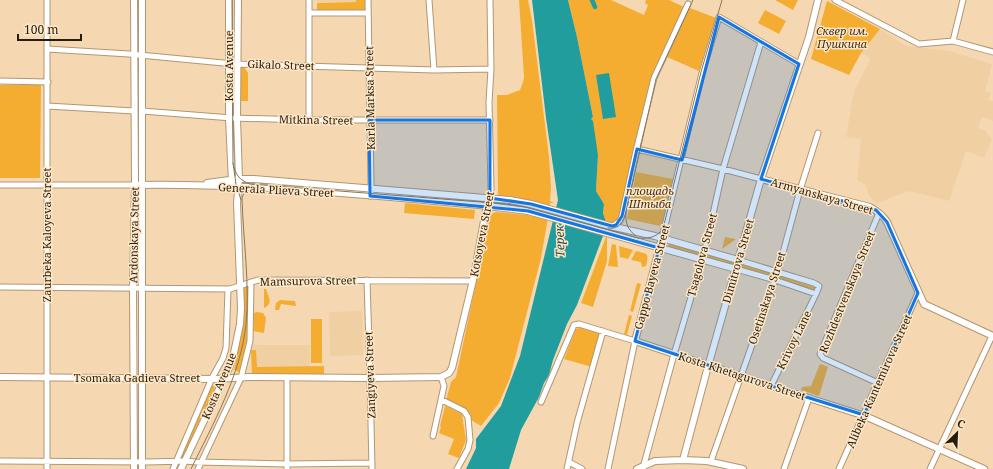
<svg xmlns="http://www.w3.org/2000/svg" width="993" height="469" font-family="'Noto Serif',serif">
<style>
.built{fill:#f0cfa2}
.green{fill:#f5ad31}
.water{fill:#229d9e}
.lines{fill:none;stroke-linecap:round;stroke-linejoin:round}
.canal{stroke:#229d9e;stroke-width:4.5}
.minor-casing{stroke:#b19772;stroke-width:7}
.major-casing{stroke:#b19772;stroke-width:8}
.minor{stroke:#fff;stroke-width:5}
.major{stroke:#fff;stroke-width:6}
.tram{stroke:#89765c;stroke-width:1}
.marked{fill:#1675de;fill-opacity:0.2;stroke:#1675de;stroke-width:3;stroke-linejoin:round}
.labels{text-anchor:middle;stroke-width:3;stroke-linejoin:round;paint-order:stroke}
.park-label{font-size:11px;font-style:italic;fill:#3e2f1a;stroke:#fee7c7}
.street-label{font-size:11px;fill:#271d0e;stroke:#fee7c7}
.water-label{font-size:12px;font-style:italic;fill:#284a4a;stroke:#fee7c7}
</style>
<rect width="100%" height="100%" fill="#f5d8b2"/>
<!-- built -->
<path class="built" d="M317 0H356V2H317Z
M880 29 906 46 949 51 992 64 985 91 991 93 988 100 993 101V121L982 117 978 128 985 130 992 140 984 158 966 151 949 201 909 191 877 203 869 196 866 185 857 180 861 139 846 137 854 91 871 58 861 53Z
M643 151 675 159 677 162 673 179 636 172 640 153Z
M362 311 363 355 330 356 329 312Z
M253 345H310V370H253Z"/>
<!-- green -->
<path class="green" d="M356 0H365V10L317 11V3L356 2Z
M519 0H528L532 20 549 157 551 187 550 201 554 203H550V207L530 201 498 196 497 95H507L520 90 523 82 524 77Z
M568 0H611L644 15 648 5 645 3 646 0H669L684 7 651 77 621 213 619 219 614 224 606 222 603 213 604 204 596 191 598 155 591 119 593 117 577 37Z
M775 0H798L793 10Z
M827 1 880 29 861 53 849 75 811 59Z
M690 8 716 18 699 71 667 57Z
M765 10 786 21 779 34 758 23Z
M239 67H244L248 73V101H239Z
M0 85H41L40 178H0Z
M636 172 673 179 663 225 660 226 627 219Z
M405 203 475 210 474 219 404 213Z
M496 212 527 215 548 218 541 258 510 378 499 403 481 426 471 420 462 408 446 400 451 382 456 377 490 217 493 213Z
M606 237H607V261L593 307 581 303Z
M725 237 736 239 722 249Z
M669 243 703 253 702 257 668 247Z
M612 244 616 245 618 267 608 266Z
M619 246 633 250 628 259 620 257Z
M636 251C648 254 649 253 646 266L642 267 641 262 631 260Z
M707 254 737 263 736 267 706 258Z
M740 264 775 274 774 277 739 267Z
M778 275 817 288 816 291 777 278Z
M637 283 641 284 633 312 630 311Z
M245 285H250V320L246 345 239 372 234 370 242 328 243 291Z
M264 289H266C268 296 274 303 264 308Z
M280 300 295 301 296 306 281 304 279 310H275L276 303Z
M257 312 263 313 266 318 264 333 253 331C256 323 252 319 254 313Z
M629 315 632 316 627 335 624 334Z
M311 319H322V363H311Z
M583 327 601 332 592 367 564 359 576 329Z
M251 350H256L257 367 324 366V375H252Z
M820 364 828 367 819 396 801 390 802 387 811 386Z
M211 385 215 387 183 457 179 455Z
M445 406 462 414 466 440 459 458 448 454 454 439 439 433 441 427 440 426Z"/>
<!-- water -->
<path class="water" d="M532 0H568L577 37 593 117 591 119 593 121 598 155 596 191 604 204 603 213 606 222 603 236 577 305 567 324 553 360 549 375 544 383 539 397 521 430 509 469H466L476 448V439L501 406 520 356 558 200 546 118Z
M609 73 616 117 603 119 596 75Z"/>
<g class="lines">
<!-- canal -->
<path class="canal" d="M592 0 595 7"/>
<defs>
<path id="minor" d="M368 0 371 183 370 196
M429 0 434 70
M490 0 491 69 489 102 491 189 490 198
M835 0 919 44 953 41 993 52
M309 13H368
M953 41 963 0
M47 49 129 54 234 64 434 70 491 69
M0 81 48 82
M47 106 134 111
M142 111 232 118 307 120H490
M309 120V0
M637 149 723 169 761 179
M0 185H135
M613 226 620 221 622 216 636 151 654 78 688 4
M662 238 702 73 719 17 799 64
M738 260 814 283 819 286 816 294 771 386
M736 269 775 280 816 294
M367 280 370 378 372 469
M0 287 230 289 258 280 473 281
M878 383 823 358 820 354 879 213
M442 400 464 411 468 417 470 440 468 449 457 469
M541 402 574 325 579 324 635 341 608 469
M433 436 444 386 441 377
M0 461 147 462 185 461 196 462 287 464 372 463
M711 461 778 271 800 190 818 133
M569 462 582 469
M643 468 673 358 705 250 723 169 761 42
M47 469V0
M173 469 212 378 223 358 226 348 228 289
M198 469 241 378 250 341 251 282
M287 469V378
M567 469 577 423 603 331
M784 469 809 398
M839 469 918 293
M930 469 992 336"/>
<path id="major" d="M142 0V469
M229 0V118L232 182
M761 179 870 207C877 211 883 215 887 222L924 304 993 336
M207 183 237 179H253L510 200 531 204 610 226 655 236 738 260
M135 185C250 183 365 195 479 205L528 211 736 269
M662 238 635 341 771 386 865 416 984 469
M0 377 217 379 249 377 370 378 441 377 449 373 452 368 474 276 486 210 490 198
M683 460 707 370 761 179 809 37 818 0
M134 469 133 288 135 185 134 0
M181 469 229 368 234 353 240 324 241 308 237 203 239 179 237 118 238 0
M637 469 655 461 683 460 707 461 743 469"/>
</defs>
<!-- minor casing -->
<use href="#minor" class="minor-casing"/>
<!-- major casing -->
<use href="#major" class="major-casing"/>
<!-- minor -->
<use href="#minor" class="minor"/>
<!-- major -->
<use href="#major" class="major"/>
<!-- tram -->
<path class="tram" d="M232 0 233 163 236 184 241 200
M233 163C235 174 239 180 250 184L506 204 525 207 638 238C649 239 660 237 664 225L701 72 722 0
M608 228C620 230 623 221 626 212
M636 236C628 230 625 223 626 212L656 79 693 0
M191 469C213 424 241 374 246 324 250 283 243 239 242 198L245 190 254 184"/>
</g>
<!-- marked area -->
<path class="marked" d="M719 17 799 64 761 179 876 210 887 222 918 293 864 415 771 386 635 341 659 248 528 211 370 196 369 120H490V198L531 204 612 226 616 225 622 216 637 149 682 160Z"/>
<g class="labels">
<!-- park labels -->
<g class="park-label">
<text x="842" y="35">Сквер им.<tspan x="842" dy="13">Пушкина</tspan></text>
<text x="650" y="195">площадь<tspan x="650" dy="13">Штыба</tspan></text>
</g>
<!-- street labels -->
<g class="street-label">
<text transform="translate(281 65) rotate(2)" y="4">Gikalo Street</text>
<text transform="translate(229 66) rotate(-90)" y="4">Kosta Avenue</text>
<text transform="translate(370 98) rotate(-91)" y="4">Karla Marksa Street</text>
<text transform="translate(316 120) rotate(1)" y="4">Mitkina Street</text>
<text transform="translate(276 190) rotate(3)" y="4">Generala Plieva Street</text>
<text transform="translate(822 196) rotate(16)" y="4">Armyanskaya Street</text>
<text transform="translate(482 234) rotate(-79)" y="4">Kotsoyeva Street</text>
<text transform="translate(47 235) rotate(-90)" y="4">Zaurbeka Kaloyeva Street</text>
<text transform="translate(134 235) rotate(-89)" y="4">Ardonskaya Street</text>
<text transform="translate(702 255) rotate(-75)" y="4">Tsagolova Street</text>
<text transform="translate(738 261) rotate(-74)" y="4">Dimitrova Street</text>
<text transform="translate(652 277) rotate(-75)" y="4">Gappo Bayeva Street</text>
<text transform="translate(308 281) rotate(-1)" y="4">Mamsurova Street</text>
<text transform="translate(847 292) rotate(-68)" y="4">Rozhdestvenskaya Street</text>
<text transform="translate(767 298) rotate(-72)" y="4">Osetinskaya Street</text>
<text transform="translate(794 340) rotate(-64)" y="4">Krivoy Lane</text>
<text transform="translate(370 375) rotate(-92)" y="4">Zangiyeva Street</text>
<text transform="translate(742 376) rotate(18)" y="4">Kosta Khetagurova Street</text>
<text x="137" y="382">Tsomaka Gadieva Street</text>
<text transform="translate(879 381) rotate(-66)" y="4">Alibeka Kantemirova Street</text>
<text transform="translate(219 386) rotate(-67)" y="4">Kosta Avenue</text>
</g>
<!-- water labels -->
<g class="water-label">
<text transform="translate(560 241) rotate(-92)" y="4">Терек</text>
</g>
</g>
<!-- north arrow -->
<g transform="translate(957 433) rotate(24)" stroke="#fee7c7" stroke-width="3" paint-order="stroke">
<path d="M0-3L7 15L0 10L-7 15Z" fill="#271d0e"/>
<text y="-6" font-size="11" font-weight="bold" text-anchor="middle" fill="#271d0e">С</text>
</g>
<!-- scale -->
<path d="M18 34v6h63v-6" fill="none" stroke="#271d0e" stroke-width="2"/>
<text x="24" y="34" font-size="12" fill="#271d0e" stroke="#fee7c7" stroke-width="3" paint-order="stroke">100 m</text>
</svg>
